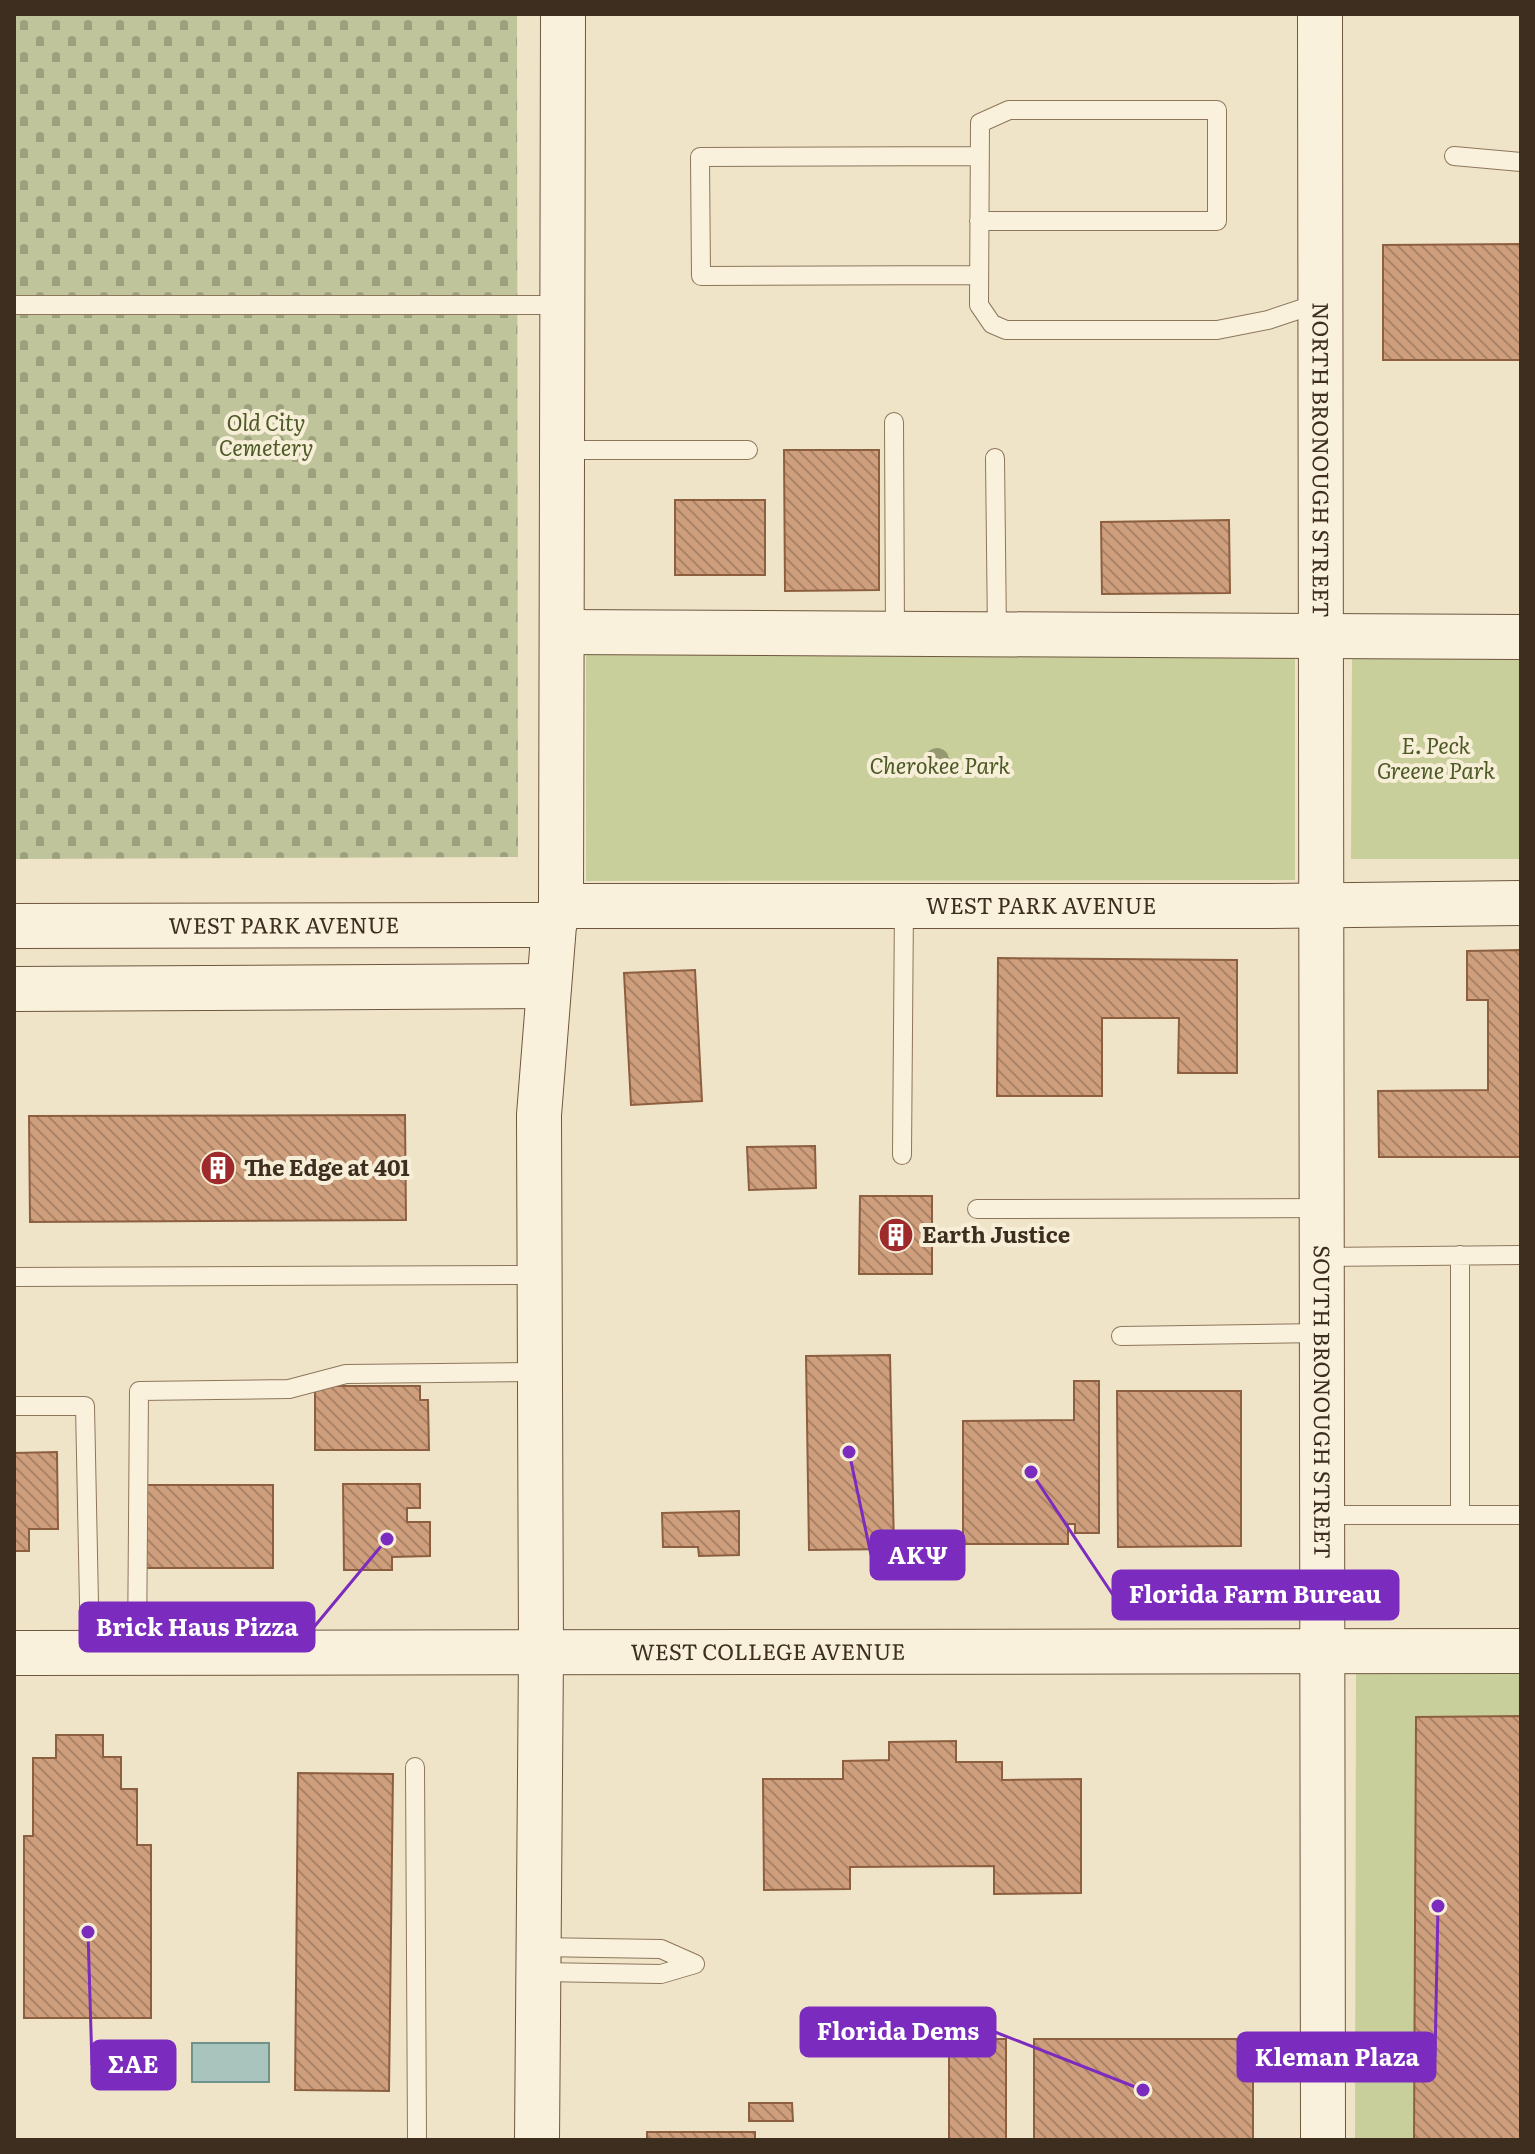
<svg xmlns="http://www.w3.org/2000/svg" width="1535" height="2154" font-family="Literata,serif">
<style>
.green{fill:#c9cf9b}
.cemetery{fill:url(#cemetery-stones)}
.water{fill:#a9c4bc;stroke:#6f938a;stroke-width:2}
.building{fill:url(#building-back-hatch);stroke:#8d5f41;stroke-width:2}
.lines{fill:none;stroke-linecap:round;stroke-linejoin:round}
.lane-casing{stroke:#8d765c;stroke-width:20}
.secondary-casing{stroke:#6f573f;stroke-width:46}
.lane{stroke:#faf1dc;stroke-width:18}
.secondary{stroke:#faf1dc;stroke-width:44}
.tree{fill:#96986f}
.labels{text-anchor:middle;stroke-width:8;stroke-linejoin:round;paint-order:stroke}
.park-label{font-size:22px;font-style:italic;fill:#4d5a26;stroke:#f7eed8}
.street-label{font-size:22px;fill:#3d2e20;stroke:#f7eed8}
.poi-label{font-size:22px;font-weight:bold;fill:#3d2e20;stroke:#f7eed8;text-anchor:start}
.leader{fill:none;stroke:#7b2cbf;stroke-width:3}
.callout-dot{fill:#7b2cbf;stroke:#f7eed8;stroke-width:3}
.callout{fill:#7b2cbf;stroke:#7b2cbf;stroke-width:3}
.callout-label{font-size:24px;text-anchor:middle;font-weight:bold;fill:#fff}
</style>
<defs>
<pattern id="cemetery-stones" width="16" height="16" patternUnits="userSpaceOnUse" patternTransform="scale(2)"><rect width="16" height="16" fill="#bfc49a"/><path d="M2 7V4a2 2 0 0 1 4 0v3zM10 15v-3a2 2 0 0 1 4 0v3z" fill="#9ca07d"/></pattern>
<pattern id="building-back-hatch" width="6" height="6" patternUnits="userSpaceOnUse" patternTransform="scale(2)"><rect width="6" height="6" fill="#cf9f7d"/><path d="M-1 5l2 2M0 0l6 6M5-1l2 2" fill="none" stroke="#a98266"/></pattern>
</defs>
<rect width="100%" height="100%" fill="#f0e4c8"/>
<!-- green -->
<path class="green" d="M1295 650V880L586 881V651Z
M1352 658H1521V859H1351Z
M1521 1662V2140H1355L1356 1672Z"/>
<!-- cemetery -->
<path class="cemetery" d="M14 14H517L518 857 14 859Z"/>
<!-- water -->
<path class="water" d="M192 2043H269V2082H192Z"/>
<!-- building -->
<path class="building" d="M1521 244V526H1520V360H1383V245Z
M784 450H879V590L785 591Z
M675 500H765V575H675Z
M1229 520 1230 593 1102 594 1101 522Z
M1521 950V1157H1379L1378 1091 1488 1090V1000H1467V951Z
M998 958 1237 960V1073H1178L1179 1018H1102V1096H997Z
M695 970 702 1101 631 1105 624 973Z
M405 1115 406 1220 30 1222 29 1116Z
M815 1146 816 1188 749 1190 747 1147Z
M860 1196H932V1274H859Z
M890 1355 894 1549 809 1550 806 1356Z
M1074 1381H1099V1533H1075V1524H1068V1544H963V1421L1074 1420Z
M315 1386H420V1400H428L429 1450H315Z
M1117 1391H1241V1546L1118 1547Z
M57 1452 58 1529H29V1551H14V1453Z
M343 1484H420V1508H407V1522H430V1556L392 1557V1570H344Z
M145 1485H273V1568H146Z
M739 1511V1555L699 1556 698 1547H663L662 1513Z
M1521 1716V2140H1414L1416 1717Z
M56 1735H103V1757H121V1789H137V1845H151V2018H24V1836H33V1758H56Z
M956 1741V1762H1002V1780L1081 1779V1893L994 1894V1866L850 1867V1889L764 1890 763 1779H843V1761L889 1760V1742Z
M298 1773 393 1774 389 2091 295 2090Z
M949 2039H1006V2140H949Z
M1034 2039H1253V2140H1034Z
M749 2103H792L793 2121H749Z
M647 2132H755V2140H647Z"/>
<g class="lines">
<defs>
<path id="lane" d="M1454 156 1521 162
M979 221H1217V110H1009L980 123 979 305 992 324 1006 330H1217L1268 320 1319 303
M979 275 701 276 700 157 980 156
M14 305H562
M894 422 895 634
M562 450H748
M995 458 997 634
M902 1155 904 905
M977 1209 1322 1208
M1322 1257 1521 1255
M14 1277 539 1275
M1121 1336 1322 1333
M14 1406H85L90 1653
M1322 1515H1521
M1460 1515V1255
M137 1653 139 1391 289 1389 346 1374 540 1372
M415 1767 417 2140
M537 1947 661 1949 695 1964
M539 1972 661 1974 695 1964"/>
<g id="secondary">
<path id="s1" d="M1320 14 1323 2140"/>
<path d="M562 632 1521 637"/>
<path id="s2" d="M561 906H1268L1521 903"/>
<path id="s3" d="M14 926 554 925"/>
<path d="M14 989 549 986"/>
<path id="s4" d="M14 1653 1521 1651"/>
<path d="M537 2140 541 1654 539 1115 554 925 561 906 563 14"/>
</g>
</defs>
<!-- lane casing -->
<use href="#lane" class="lane-casing"/>
<!-- secondary casing -->
<use href="#secondary" class="secondary-casing"/>
<!-- lane -->
<use href="#lane" class="lane"/>
<!-- secondary -->
<use href="#secondary" class="secondary"/>
</g>
<!-- trees -->
<circle class="tree" cx="937" cy="760" r="12"/>
<!-- icons -->
<defs>
<symbol id="building-disc" viewBox="-11 -11 22 22"><circle r="9.5" fill="#9e2a2b" stroke="#f7eed8"/><path d="M-4-6H4V6H1V3H-1V6H-4ZM-2.5-4.3h1.7v1.8h-1.7ZM.8-4.3h1.7v1.8H.8ZM-2.5-1h1.7V.8h-1.7ZM.8-1h1.7V.8H.8Z" fill="#fff"/></symbol>
</defs>
<g fill-rule="evenodd">
<use href="#building-disc" x="198" y="1148" width="40" height="40"/>
<use href="#building-disc" x="876" y="1215" width="40" height="40"/>
</g>
<g class="labels">
<!-- park labels -->
<g class="park-label">
<text x="266" y="431">Old City<tspan x="266" dy="25">Cemetery</tspan></text>
<text x="1436" y="754">E. Peck<tspan x="1436" dy="25">Greene Park</tspan></text>
<text x="940" y="774">Cherokee Park</text>
</g>
<!-- street labels -->
<g class="street-label">
<text dy="8" stroke="none"><textPath href="#s1" startOffset="446">NORTH BRONOUGH STREET</textPath></text>
<text dy="8" stroke="none"><textPath href="#s2" startOffset="480">WEST PARK AVENUE</textPath></text>
<text dy="8" stroke="none"><textPath href="#s3" startOffset="270">WEST PARK AVENUE</textPath></text>
<text dy="8" stroke="none"><textPath href="#s1" startOffset="1388">SOUTH BRONOUGH STREET</textPath></text>
<text dy="8" stroke="none"><textPath href="#s4" startOffset="754">WEST COLLEGE AVENUE</textPath></text>
</g>
<!-- poi labels -->
<g class="poi-label">
<text x="244" y="1176">The Edge at 401</text>
<text x="922" y="1243">Earth Justice</text>
</g>
</g>
<!-- callouts -->
<path class="leader" d="M849 1452L871 1555M1031 1472L1113 1595M387 1539L314 1627M1143 2090L995 2032M1438 1906L1435 2057M88 1932L92 2065"/>
<g class="callout-dot">
<circle cx="849" cy="1452" r="8"/>
<circle cx="1031" cy="1472" r="8"/>
<circle cx="387" cy="1539" r="8"/>
<circle cx="1143" cy="2090" r="8"/>
<circle cx="1438" cy="1906" r="8"/>
<circle cx="88" cy="1932" r="8"/>
</g>
<g class="callout">
<rect x="871" y="1531" width="93" height="48" rx="8"/>
<rect x="1113" y="1571" width="285" height="48" rx="8"/>
<rect x="80" y="1603" width="234" height="48" rx="8"/>
<rect x="801" y="2008" width="194" height="48" rx="8"/>
<rect x="1238" y="2033" width="197" height="48" rx="8"/>
<rect x="92" y="2041" width="83" height="48" rx="8"/>
</g>
<g class="callout-label">
<text x="918" y="1564">AKΨ</text>
<text x="1255" y="1603">Florida Farm Bureau</text>
<text x="197" y="1636">Brick Haus Pizza</text>
<text x="898" y="2040">Florida Dems</text>
<text x="1337" y="2066">Kleman Plaza</text>
<text x="133" y="2073">ΣΑΕ</text>
</g>
<!-- border -->
<rect width="1535" height="2154" fill="none" stroke="#3d2e20" stroke-width="32"/>
</svg>
